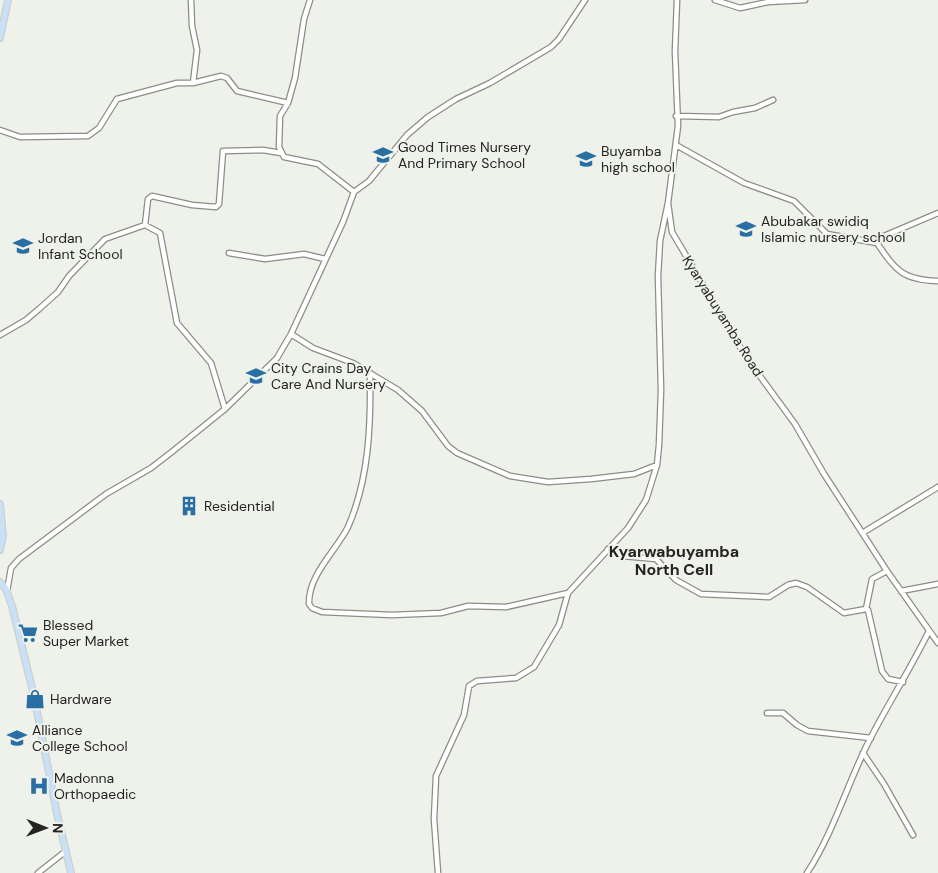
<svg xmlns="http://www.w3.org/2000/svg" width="938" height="873" font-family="'DM Sans',sans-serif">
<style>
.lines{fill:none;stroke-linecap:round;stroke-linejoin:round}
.minor-casing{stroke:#8b8e87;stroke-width:7}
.major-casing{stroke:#cfcfce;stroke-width:8}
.minor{stroke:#fff;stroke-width:4.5}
.major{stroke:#c8e1f7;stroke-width:5.5}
.labels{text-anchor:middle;stroke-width:4;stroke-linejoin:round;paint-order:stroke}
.poi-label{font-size:14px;fill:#242522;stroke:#eff2ea;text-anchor:start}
.street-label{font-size:14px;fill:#242522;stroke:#eff2ea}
.quarter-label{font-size:16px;font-weight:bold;fill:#242522;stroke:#eff2ea}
</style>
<rect width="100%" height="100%" fill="#eff2ea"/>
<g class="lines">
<defs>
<path id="minor" d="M191 0 192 26 197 50 193 83
M310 0 304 19 295 78 288 103 280 116 279 147 284 157 318 164 354 192
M677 0 675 51 678 126 668 203 672 232 746 357 795 424 824 474 887 571 938 643
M715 0 740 8 768 2 805 0
M676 116 719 117 733 112 755 108 773 100
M0 130 20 137 88 136 99 128 117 99 177 83H193L221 76 227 78 237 91 288 103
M676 145 744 183 794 201 827 234 877 243
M938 213 884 236 877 243C896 271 903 280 938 281
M145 225 148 199 152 196 192 205 216 207 219 204 223 151 263 150 281 153
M229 253 265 259 304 254 325 259
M291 334 313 348 353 363 398 390 422 411 448 446 457 453 510 476 548 482 591 479 634 474 657 465
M0 335 26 320 39 309 58 292 69 276 105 239 145 225 160 233 177 323 211 363 225 409
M370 373C371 425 369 479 348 527 336 551 308 575 309 604L312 608 322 612 392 615 441 613 468 606 506 607 568 593
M864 532 938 487
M608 549 622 556 656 559 676 580 701 594 769 597 788 585 796 583 807 587 844 613 866 609
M887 571 872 579 866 609 868 610 882 671 888 679 903 682
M7 591 11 568 19 559 106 494 151 468 173 451 225 409 277 358 291 334 343 222 354 192 369 181 407 135 428 117 456 99 490 83 551 47 559 39 585 0
M901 591 938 584
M767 713H783L797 725 808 731 871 738
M863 753 884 784 913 835
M38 873 66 851
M438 873 434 819 436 776 464 715 469 686 477 681 516 678 534 667 559 625 568 593 628 528 646 500 657 465 659 445 661 390 658 276 660 241 668 203
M807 873C833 833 846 788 867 745 886 707 910 670 929 631"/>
<path id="major" d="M0 38 8 0
M0 504 3 536 0 550
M0 582 6 589 12 606 34 696 57 814 71 873"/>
</defs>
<!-- minor casing -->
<use href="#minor" class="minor-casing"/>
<!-- major casing -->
<use href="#major" class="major-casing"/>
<!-- minor -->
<use href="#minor" class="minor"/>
<!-- major -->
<use href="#major" class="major"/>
</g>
<!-- icons -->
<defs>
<symbol id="school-bare" viewBox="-9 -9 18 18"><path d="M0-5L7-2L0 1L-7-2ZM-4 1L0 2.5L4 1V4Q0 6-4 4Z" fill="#2a6fa4" stroke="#eff2ea" stroke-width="2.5" paint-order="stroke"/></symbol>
<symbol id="building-bare" viewBox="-9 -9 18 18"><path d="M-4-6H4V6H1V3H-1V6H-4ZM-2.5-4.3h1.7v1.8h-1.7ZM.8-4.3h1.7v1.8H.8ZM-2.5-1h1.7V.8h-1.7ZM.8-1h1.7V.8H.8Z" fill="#2a6fa4" stroke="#eff2ea" stroke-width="2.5" paint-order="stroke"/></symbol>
<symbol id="supermarket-bare" viewBox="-9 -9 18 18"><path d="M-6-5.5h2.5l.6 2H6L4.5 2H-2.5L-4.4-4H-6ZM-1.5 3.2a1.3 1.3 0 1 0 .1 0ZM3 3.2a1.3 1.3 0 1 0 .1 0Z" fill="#2a6fa4" stroke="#eff2ea" stroke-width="2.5" paint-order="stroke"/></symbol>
<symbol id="shop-bare" viewBox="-9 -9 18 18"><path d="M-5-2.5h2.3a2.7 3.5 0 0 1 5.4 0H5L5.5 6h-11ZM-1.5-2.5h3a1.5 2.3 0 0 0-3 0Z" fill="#2a6fa4" stroke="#eff2ea" stroke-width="2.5" paint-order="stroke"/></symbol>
<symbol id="hospital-bare" viewBox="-9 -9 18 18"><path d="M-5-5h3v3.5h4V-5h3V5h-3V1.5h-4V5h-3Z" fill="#2a6fa4" stroke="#eff2ea" stroke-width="2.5" paint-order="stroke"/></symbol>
</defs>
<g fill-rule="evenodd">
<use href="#school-bare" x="369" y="141" width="28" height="28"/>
<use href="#school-bare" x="572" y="145" width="28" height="28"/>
<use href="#school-bare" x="732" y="215" width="28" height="28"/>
<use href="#school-bare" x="9" y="232" width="28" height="28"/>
<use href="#school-bare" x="242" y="362" width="28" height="28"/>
<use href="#building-bare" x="175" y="492" width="28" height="28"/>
<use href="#supermarket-bare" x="14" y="619" width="28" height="28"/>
<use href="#shop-bare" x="21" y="685" width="28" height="28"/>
<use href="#school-bare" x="3" y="724" width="28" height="28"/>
<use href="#hospital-bare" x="25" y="772" width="28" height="28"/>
</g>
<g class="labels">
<!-- poi labels -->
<g class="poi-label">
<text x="398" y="152">Good Times Nursery<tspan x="398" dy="16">And Primary School</tspan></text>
<text x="601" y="156">Buyamba<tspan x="601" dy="16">high school</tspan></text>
<text x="761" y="226">Abubakar swidiq<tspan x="761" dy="16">Islamic nursery school</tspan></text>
<text x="38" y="243">Jordan<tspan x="38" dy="16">Infant School</tspan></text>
<text x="271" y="373">City Crains Day<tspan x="271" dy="16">Care And Nursery</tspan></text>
<text x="204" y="511">Residential</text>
<text x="43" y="630">Blessed<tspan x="43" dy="16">Super Market</tspan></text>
<text x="50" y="704">Hardware</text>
<text x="32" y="735">Alliance<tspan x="32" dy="16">College School</tspan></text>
<text x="54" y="783">Madonna<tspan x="54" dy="16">Orthopaedic</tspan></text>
</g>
<!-- street labels -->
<g class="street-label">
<text transform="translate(723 316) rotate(58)" y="5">Kyaryabuyamba Road</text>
</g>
<!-- quarter labels -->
<g class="quarter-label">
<text x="674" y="557">Kyarwabuyamba<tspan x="674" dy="18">North Cell</tspan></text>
</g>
</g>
<!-- north arrow -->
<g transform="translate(45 828) rotate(91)" stroke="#eff2ea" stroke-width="4" paint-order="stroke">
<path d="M0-4L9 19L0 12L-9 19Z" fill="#242522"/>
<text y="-8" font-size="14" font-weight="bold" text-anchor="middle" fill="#242522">N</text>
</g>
</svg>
